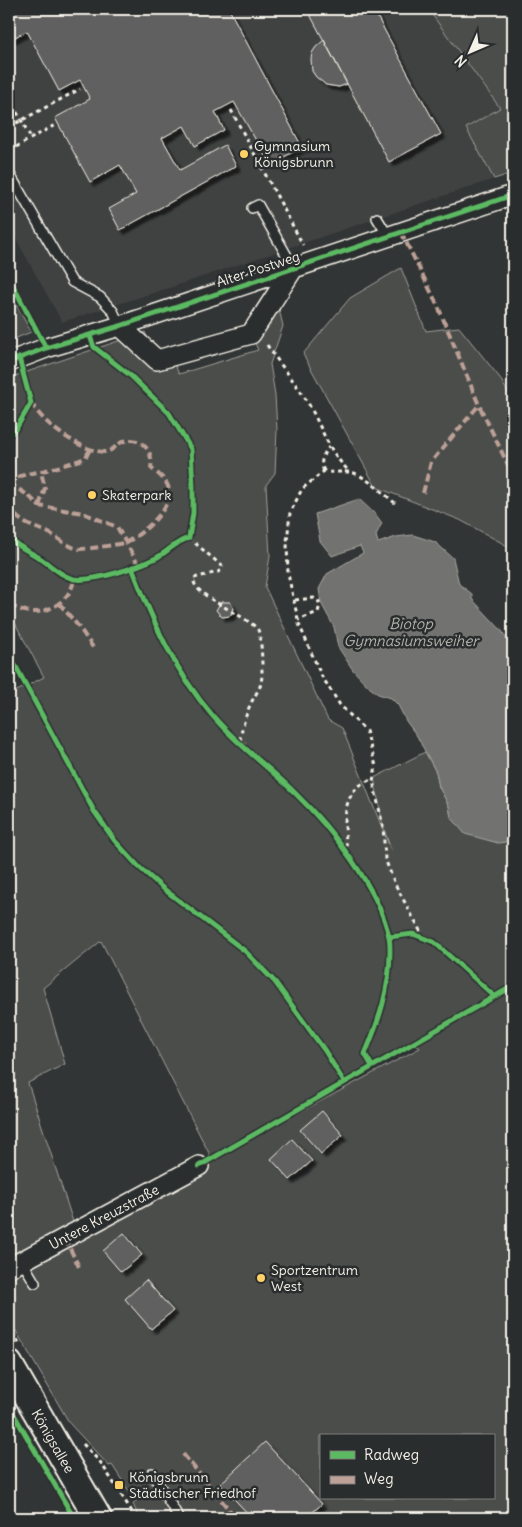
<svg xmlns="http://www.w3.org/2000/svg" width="522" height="1527" font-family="Delius,sans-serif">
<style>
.built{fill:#404242}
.green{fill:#4b4d4c;stroke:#a09f9a;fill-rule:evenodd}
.water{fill:#727370;stroke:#a6a5a0}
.building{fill:#5f605f;stroke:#f4f1e8;filter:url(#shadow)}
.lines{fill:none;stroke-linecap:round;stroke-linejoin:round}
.lane-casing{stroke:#f4f1e8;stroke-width:12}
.street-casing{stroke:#f4f1e8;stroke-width:22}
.secondary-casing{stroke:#f4f1e8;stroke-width:30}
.path{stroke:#f4f1e8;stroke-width:3;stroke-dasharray:4 4;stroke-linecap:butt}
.lane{stroke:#2a2d2e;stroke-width:9}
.street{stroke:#2a2d2e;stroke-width:19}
.secondary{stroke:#2a2d2e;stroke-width:26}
.quiet{stroke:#bda197;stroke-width:4;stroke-dasharray:8 4;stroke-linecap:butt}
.cycleway-casing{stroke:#2a2d2e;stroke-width:8}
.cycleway{stroke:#5cba63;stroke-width:5}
.poi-dot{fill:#ffd166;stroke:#2a2d2e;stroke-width:2}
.labels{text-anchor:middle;stroke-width:5;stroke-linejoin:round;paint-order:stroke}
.poi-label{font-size:14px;fill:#f4f1e8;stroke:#2a2d2e;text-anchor:start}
.street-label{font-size:14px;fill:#f4f1e8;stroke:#2a2d2e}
.water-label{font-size:15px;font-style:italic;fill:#b3b2ac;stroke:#2a2d2e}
</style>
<defs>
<filter id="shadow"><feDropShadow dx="4.5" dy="4.5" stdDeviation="1" flood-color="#0009"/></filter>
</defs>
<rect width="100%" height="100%" fill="#323535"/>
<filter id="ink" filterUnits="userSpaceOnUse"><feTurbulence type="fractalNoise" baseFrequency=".02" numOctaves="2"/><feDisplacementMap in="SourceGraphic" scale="10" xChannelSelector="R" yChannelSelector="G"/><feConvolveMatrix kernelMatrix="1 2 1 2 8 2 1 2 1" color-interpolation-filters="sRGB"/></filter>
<g filter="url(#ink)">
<!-- built -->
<path class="built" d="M9 9H428L500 108 466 128 494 179 175 286 62 322 9 226Z"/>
<!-- green -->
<path class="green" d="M428 9H513V173L494 179 466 128 500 108Z
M401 268 426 331 459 327 500 378 513 402V549L460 520 376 487 303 354 350 298Z
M12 297 31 332 9 341V299Z
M267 309H279L283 326 270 364 275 395 277 430 275 473 266 485 270 556 265 587 328 720 342 728 391 850 383 826 374 778 425 752 436 772 439 787 449 806 451 817 497 842 513 841V1518H139L133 1504 136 1502 112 1465 109 1466 70 1424 9 1319V695L44 677 9 612V378L145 332 161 369 172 359 179 374 258 350 251 334ZM101 941 212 1159 76 1231 28 1083 65 1064 43 988ZM414 1042 420 1048 218 1156ZM321 1436H493V1498H321Z"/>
<!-- water -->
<path class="water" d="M359 499 376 515 382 523 376 535 378 543 396 537 413 535 435 542 453 558 459 584 472 594V599L502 631 513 650V841L498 843 465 834 451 817 449 806 439 787 436 772 417 736 406 721 398 705 391 698 378 694 370 688 353 670 338 647 334 627 321 603 319 589 327 574 363 553 360 546 332 556 320 541 315 514Z"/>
<!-- building -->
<path class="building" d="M9 9H229L302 147 270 165 234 102 215 112 224 130 195 146 184 126 162 138 180 170 225 145 236 166 120 230 109 209 136 194 120 165 90 182 55 118 90 99 80 80 59 91 27 31 11 39 9 34Z
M307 9H373L441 134 389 162Z
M324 40 347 84 339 87 326 85 316 77 312 71 311 59 312 53 316 47Z
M221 602H230L234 609 230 616 222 617 216 610Z
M322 1111 343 1135 321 1154 300 1130Z
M292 1139 312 1161 290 1180 271 1159Z
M124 1233 142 1255 121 1272 103 1251Z
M146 1280 173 1311 151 1329 125 1299Z
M265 1442 322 1504 306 1518H252L220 1484Z"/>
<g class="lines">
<defs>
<path id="lane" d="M9 173 72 282 100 297 113 311 120 326
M252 208 258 205 287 256 293 269
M377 218 388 236
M22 1261 35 1283
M152 1473 179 1518"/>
<path id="street" d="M120 326 157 360 251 334 293 269
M9 362 46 348 120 326 513 195
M9 1268 199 1166"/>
<path id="secondary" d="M9 1364 98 1518"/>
</defs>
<!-- lane casing -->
<use href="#lane" class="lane-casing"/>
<!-- street casing -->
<use href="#street" class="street-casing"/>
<!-- secondary casing -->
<use href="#secondary" class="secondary-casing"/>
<!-- path -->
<path class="path" d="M9 98 31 138
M231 110 303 245
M9 127 80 89
M9 151 55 125
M9 295 16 291
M267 345C278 362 292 378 303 395 320 420 326 450 349 471
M324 471C319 461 323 455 329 447
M395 503C384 494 362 472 348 472 338 471 336 474 324 471L302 489 290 513 287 542 288 574 299 624 321 675 340 705 366 731 376 766 373 781 383 826 385 859 395 884 424 938
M189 538 222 566V569L218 572 194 578C189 595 248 615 258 630 262 637 263 675 261 684 259 689 255 696 252 701 246 713 243 725 240 738L257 761
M295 600 314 598 318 600 320 605 318 612 298 620
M347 854C346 834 340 805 356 789 360 784 368 781 373 778
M9 1326 20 1345
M83 1444 101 1463 136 1518"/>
<!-- lane -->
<use href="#lane" class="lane"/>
<!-- street -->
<use href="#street" class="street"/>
<!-- secondary -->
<use href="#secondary" class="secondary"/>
<!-- quiet -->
<path class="quiet" d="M401 232 437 304 479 405 513 475
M9 483 29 496 39 506 83 513 117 527 138 564
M9 485V483C20 474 29 474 42 471 55 468 68 464 80 460L86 457 90 449
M423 493 431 462 479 405
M9 505C16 522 31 526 47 532 58 537 69 549 81 549 87 549 123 544 127 542 143 533 178 505 167 484 164 478 156 472 151 468 154 452 142 436 124 441 117 444 112 452 104 452 81 451 40 423 31 401
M39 506 45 488 41 472
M59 603 79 627 94 649
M9 606C16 607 24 612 32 612 51 613 72 598 74 579
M65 1238 79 1267
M183 1454 236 1518
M219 1518 229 1510"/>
<defs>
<path id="cycleway" d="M9 278 46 348
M9 362 46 348 120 326 513 195
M9 436 17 427 31 403 19 358
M9 538C17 546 28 551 38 557 50 564 60 576 74 579 95 582 137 567 156 558 168 552 176 541 189 538L193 513V487L191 449 169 413 131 376 94 347 90 336
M132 567C152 620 175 672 212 715 237 745 268 766 295 793 330 827 379 888 389 937 390 941 390 947 390 952 390 988 379 1021 365 1054L372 1066
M9 654 94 811 115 841 139 867 165 890 245 951 275 982 325 1051 344 1082
M389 937 413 934 434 942 494 996
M199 1166 513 986
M9 1406 74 1518"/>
</defs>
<!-- cycleway casing -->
<use href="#cycleway" class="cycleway-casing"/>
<!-- cycleway -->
<use href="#cycleway" class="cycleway"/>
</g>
</g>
<!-- markers -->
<g class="poi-dot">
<circle cx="244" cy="154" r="5"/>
<circle cx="92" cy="495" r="5"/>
<circle cx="261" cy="1278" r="5"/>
<rect x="114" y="1480" width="10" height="10" rx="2.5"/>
</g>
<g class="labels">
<!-- poi labels -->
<g class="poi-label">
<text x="254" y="151">Gymnasium<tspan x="254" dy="16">Königsbrunn</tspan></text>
<text x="102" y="500">Skaterpark</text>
<text x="271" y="1275">Sportzentrum<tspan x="271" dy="16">West</tspan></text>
<text x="129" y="1482">Königsbrunn<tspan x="129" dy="16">Städtischer Friedhof</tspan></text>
</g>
<!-- street labels -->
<g class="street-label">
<text transform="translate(258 269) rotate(-18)" y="5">Alter Postweg</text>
<text transform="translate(104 1217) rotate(-28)" y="5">Untere Kreuzstraße</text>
<text transform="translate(53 1441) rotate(60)" y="5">Königsallee</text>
</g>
<!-- water labels -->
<g class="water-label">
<text x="411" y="629">Biotop<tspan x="411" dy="17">Gymnasiumsweiher</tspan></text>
</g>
</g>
<!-- margin -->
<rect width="522" height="1527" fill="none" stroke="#2a2d2e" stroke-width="30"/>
<rect x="15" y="15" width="492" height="1497" fill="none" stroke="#f4f1e8" stroke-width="2" filter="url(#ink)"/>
<!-- legend -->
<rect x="320" y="1434" width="175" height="65" fill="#2a2d2e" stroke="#7b7b78"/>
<rect x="330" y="1451" width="25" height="8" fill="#5cba63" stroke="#7b7b78"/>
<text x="364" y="1460" font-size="15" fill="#f4f1e8">Radweg</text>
<rect x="330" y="1476" width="25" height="8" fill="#bda197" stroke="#7b7b78"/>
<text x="364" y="1484" font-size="15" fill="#f4f1e8">Weg</text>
<!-- north arrow -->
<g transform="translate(470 52) rotate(225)" stroke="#2a2d2e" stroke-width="4" paint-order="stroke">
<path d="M0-4L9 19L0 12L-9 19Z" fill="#f4f1e8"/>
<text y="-8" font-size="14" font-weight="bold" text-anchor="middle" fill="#f4f1e8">N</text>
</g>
</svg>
